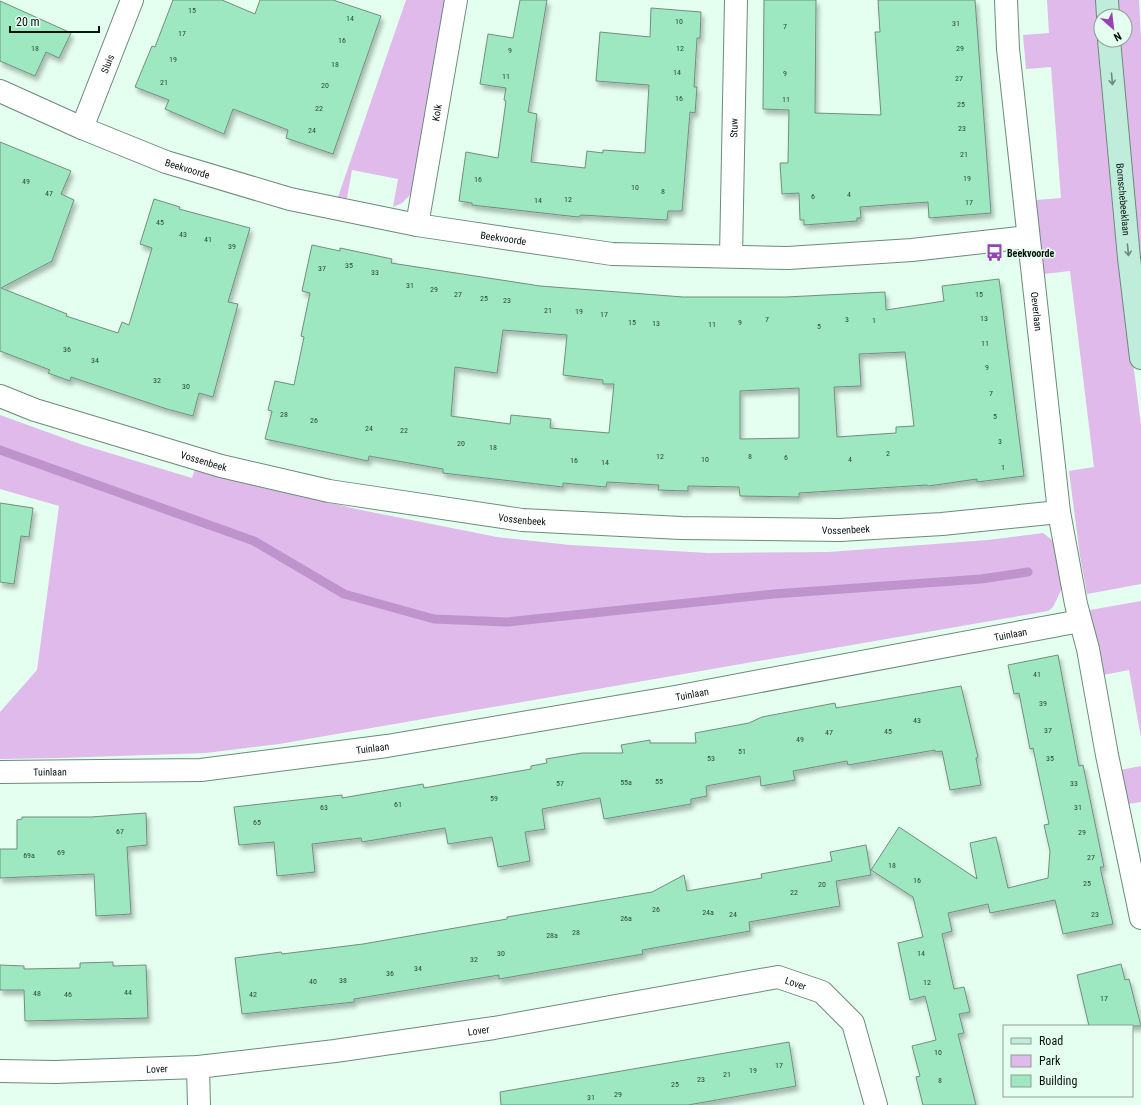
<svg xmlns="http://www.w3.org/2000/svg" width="1141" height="1105" font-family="'Roboto Condensed',sans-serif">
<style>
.green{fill:#dfbaea}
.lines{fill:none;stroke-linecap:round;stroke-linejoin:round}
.stream{stroke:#bf94cd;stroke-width:9}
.building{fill:#9de8c0;stroke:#718f7e;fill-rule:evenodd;filter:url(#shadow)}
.street-casing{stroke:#6c8a7a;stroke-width:24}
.secondary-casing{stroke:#6c8a7a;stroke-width:24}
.street{stroke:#fff;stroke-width:22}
.secondary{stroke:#c0eddb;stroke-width:22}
.oneway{stroke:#6d8a7e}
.labels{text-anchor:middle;stroke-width:3;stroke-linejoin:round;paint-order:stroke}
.number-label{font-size:8px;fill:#2c4839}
.street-label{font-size:10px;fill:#07120c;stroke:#e4feef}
.poi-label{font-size:10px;font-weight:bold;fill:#07120c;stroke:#e4feef;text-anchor:start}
</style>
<defs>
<filter id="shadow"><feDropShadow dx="2.5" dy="4.5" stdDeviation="2" flood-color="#0004"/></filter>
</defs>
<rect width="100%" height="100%" fill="#e4feef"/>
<!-- green -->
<path class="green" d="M406 0H447L412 193 402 203 393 207 398 179 352 170 347 198 338 197Z
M1047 0H1098L1124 291 1141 425V584L1087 594 1080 556 1069 471 1094 467 1070 271 1044 274 1036 200 1061 198 1051 67 1026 69 1023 35 1049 33Z
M1111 0H1139L1141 39V324L1114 40H1125V16H1112Z
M0 415 83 445 192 478 195 469 356 509 497 537 570 545 708 553 829 552 988 540 1043 533 1057 544 1064 584 1053 607 1048 611 279 744 206 753 59 758 0 759V712L37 670 59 506 0 489Z
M1141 601V738L1129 670 1103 675 1090 610Z
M1141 766V802L1128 804 1120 770Z"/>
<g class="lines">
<!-- stream -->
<path class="stream" d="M0 450 254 541 344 594 434 619 507 622 774 594 981 579 1028 572"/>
</g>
<!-- building -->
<path class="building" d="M173 0H222L255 14 260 0H333L381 16 333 154 286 138 288 130 233 109 224 134 165 109 169 100 135 87 152 46 155 47Z
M520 0H547L528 112 537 114 531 162 585 168 587 151 603 153V150L645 153 649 85 596 81 600 32 650 37 651 8 701 12 700 38H697L694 87H697L695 113 690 112 682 211H668L667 220 581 215 578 217 472 205V203L459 201 466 152 498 158 506 101 504 100 506 88 480 84 488 34 513 38Z
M764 0H816L815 113 881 115 875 32H880L878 0H975L991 213 929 218 928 202 860 207 861 218H857V221L804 225V220H800L799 193 782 194 780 163H788L789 110 763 109Z
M0 1 71 33 59 58 46 52 35 76 0 61Z
M0 142 71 171 61 194 74 200 52 261 1 288 67 314 66 316 118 333 122 322 129 325 152 248 140 244 154 199 180 207 179 209 250 228 228 302 238 304 213 397 199 393 193 416 167 409 71 377 70 381 48 373 50 370 0 351Z
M312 245 340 251V248L392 259 391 263 540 286 683 297H786L885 292 886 310 944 301 942 286 999 279 1024 476 977 482V479L928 486 927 485 799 493V497L740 496 739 487 688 486V491L658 490 659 485 607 482 606 487 563 483V487L443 473V469L369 456 368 461 265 439 272 411 268 410 275 381 294 385 304 337 301 336 310 293 302 291ZM503 330 567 335 563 375 603 380V384H614L609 433 550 428 551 419 511 415 510 424 451 416 455 367 497 373ZM905 352 914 426 896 427V433L837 437 834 387 861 386 859 354ZM799 388V438L740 439V391Z
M0 503 33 508 29 537 21 536 14 584 0 582Z
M1058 655 1079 766 1083 765 1104 867H1100L1113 924 1063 934 1055 900 990 913 988 904 948 913 952 931 942 934 954 989 964 987 970 1012 959 1014 964 1033 958 1034 976 1105H923L916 1077 920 1076 912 1046 936 1040 925 996 910 1000 898 943 923 937 913 897 871 870 899 827 977 879 970 843 996 837 1008 888 1048 878 1050 851 1044 825 1049 824 1033 748 1030 749 1019 693 1014 694 1008 665Z
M961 686 978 757 976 758 981 785 950 790 942 751 935 752V750L848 765 847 761 793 771 795 780 761 786 760 776 706 786 707 796 691 799V804L604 819 600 798 542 809 545 829 525 832 530 861 498 867 492 837 448 844 445 828 362 842 361 838 312 844 315 872 277 876 274 842 239 845 234 807 342 795V798L423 784 424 788 531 769V766L547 763 546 759 582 753H623L621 745 650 740V743H696L695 733 749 723 762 717 835 703 836 708Z
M146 813 147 845 127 847 131 914 96 916 94 874 0 878V849H17V820L22 819V817H91Z
M866 845 871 875 836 881 840 906 749 922 750 931 642 950 643 954 499 979V975L354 999V1002L242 1014 235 958 281 952 282 954 363 944 507 919V917L652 892 684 875 687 891 762 878 761 874 832 861 830 852Z
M113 962V966L146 965 148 1018 25 1021 24 990H0V965L24 966V969L80 968V963Z
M1121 964 1125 980 1129 979 1141 1026H1089L1077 975Z
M789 1042 796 1086 688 1105H501L500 1092Z"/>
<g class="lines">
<defs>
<g id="street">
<path id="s1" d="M1006 0 1008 49 1059 512 1076 604 1088 649 1107 755 1141 918"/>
<path id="s2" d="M0 91 82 128 166 162 290 199 417 225 612 254 788 258 912 250 1028 237"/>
<path id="s3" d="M82 128 132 0"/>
<path id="s4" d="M417 225 456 0"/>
<path id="s5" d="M731 256 736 0"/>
<path id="s6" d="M0 396 35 410 221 466 329 491 522 520 681 528 840 530 942 524 1059 512"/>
<path id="s7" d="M0 772 201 770 387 746 675 697 1080 621"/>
<path d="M198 1067 199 1105"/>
<path id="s8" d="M0 1071 55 1072 198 1067 335 1051 494 1028 778 977 822 992 853 1023 876 1105"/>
</g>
<g id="secondary">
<path d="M1107 0 1108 16"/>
<path id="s9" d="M1109 40 1129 258 1141 358"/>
</g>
</defs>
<!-- street casing -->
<use href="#street" class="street-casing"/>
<!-- secondary casing -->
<use href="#secondary" class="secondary-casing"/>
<!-- street -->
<use href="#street" class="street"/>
<!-- secondary -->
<use href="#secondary" class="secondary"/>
</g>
<!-- one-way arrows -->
<defs><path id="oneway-shaft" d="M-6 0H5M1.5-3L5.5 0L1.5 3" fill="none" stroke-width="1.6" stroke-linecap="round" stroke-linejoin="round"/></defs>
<g class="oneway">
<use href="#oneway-shaft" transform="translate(1112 79) rotate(85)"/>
<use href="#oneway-shaft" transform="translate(1128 250) rotate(84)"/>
</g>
<!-- icons -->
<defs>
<symbol id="bus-bare" viewBox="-9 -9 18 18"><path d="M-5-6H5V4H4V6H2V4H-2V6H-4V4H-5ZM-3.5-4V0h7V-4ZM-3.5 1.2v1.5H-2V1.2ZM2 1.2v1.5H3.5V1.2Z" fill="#9843b1" stroke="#e4feef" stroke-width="2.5" paint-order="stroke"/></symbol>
</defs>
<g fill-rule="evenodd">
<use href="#bus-bare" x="982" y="240" width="25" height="25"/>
</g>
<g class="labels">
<!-- number labels -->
<g class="number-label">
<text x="192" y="13">15</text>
<text x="350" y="21">14</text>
<text x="679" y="24">10</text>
<text x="956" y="26">31</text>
<text x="785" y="29">7</text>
<text x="182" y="36">17</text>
<text x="342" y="43">16</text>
<text x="35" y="51">18</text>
<text x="680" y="51">12</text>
<text x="960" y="51">29</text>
<text x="510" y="53">9</text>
<text x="173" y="62">19</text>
<text x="335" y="67">18</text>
<text x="677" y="75">14</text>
<text x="785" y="76">9</text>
<text x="506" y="79">11</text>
<text x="959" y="81">27</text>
<text x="164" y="85">21</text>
<text x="325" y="88">20</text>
<text x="679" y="101">16</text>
<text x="786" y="102">11</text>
<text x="961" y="107">25</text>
<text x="319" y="111">22</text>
<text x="962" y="131">23</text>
<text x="312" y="133">24</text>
<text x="964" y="157">21</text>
<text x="967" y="181">19</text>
<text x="478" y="182">16</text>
<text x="26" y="184">49</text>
<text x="635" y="190">10</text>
<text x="663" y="194">8</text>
<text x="49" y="196">47</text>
<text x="849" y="197">4</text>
<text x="813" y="199">6</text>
<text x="568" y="202">12</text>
<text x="538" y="203">14</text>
<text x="969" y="205">17</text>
<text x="160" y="225">45</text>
<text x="183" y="237">43</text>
<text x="208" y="242">41</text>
<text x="232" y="249">39</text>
<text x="349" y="268">35</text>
<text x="322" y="271">37</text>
<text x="375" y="275">33</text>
<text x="410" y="288">31</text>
<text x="434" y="292">29</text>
<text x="458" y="297">27</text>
<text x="979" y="297">15</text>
<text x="484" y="301">25</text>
<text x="507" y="303">23</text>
<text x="548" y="313">21</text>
<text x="579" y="314">19</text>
<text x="604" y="317">17</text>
<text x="984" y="321">13</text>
<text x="767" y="322">7</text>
<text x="847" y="322">3</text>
<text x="874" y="323">1</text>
<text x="632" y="325">15</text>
<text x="740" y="325">9</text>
<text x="656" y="326">13</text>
<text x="712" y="327">11</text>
<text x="819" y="329">5</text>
<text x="985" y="346">11</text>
<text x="67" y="352">36</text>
<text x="95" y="363">34</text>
<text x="987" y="370">9</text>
<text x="157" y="383">32</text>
<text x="186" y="389">30</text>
<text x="991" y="396">7</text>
<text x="284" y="417">28</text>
<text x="995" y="419">5</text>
<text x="314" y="423">26</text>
<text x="369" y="431">24</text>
<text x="404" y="433">22</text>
<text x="1000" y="444">3</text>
<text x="461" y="446">20</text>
<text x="493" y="450">18</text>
<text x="888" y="456">2</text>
<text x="660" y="459">12</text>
<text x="750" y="459">8</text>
<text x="786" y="460">6</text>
<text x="705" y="462">10</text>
<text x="850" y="462">4</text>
<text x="574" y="463">16</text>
<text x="605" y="465">14</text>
<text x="1003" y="470">1</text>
<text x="1037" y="677">41</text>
<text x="1043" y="706">39</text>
<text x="917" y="723">43</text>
<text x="1048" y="733">37</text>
<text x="888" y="734">45</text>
<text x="829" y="735">47</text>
<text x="800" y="742">49</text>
<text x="742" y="754">51</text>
<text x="711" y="761">53</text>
<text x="1050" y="761">35</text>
<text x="659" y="784">55</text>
<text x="626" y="785">55a</text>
<text x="560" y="786">57</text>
<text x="1074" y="786">33</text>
<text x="494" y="801">59</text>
<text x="398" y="807">61</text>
<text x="324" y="810">63</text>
<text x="1078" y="810">31</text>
<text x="257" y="825">65</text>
<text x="120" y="834">67</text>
<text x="1082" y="835">29</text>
<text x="61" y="855">69</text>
<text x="29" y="858">69a</text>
<text x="1091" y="860">27</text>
<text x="892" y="868">18</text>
<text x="917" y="883">16</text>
<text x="1087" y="886">25</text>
<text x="822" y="887">20</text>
<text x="794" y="895">22</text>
<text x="656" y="912">26</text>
<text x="708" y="915">24a</text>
<text x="733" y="917">24</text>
<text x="1095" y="917">23</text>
<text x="626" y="921">26a</text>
<text x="576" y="935">28</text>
<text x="552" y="938">28a</text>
<text x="501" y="956">30</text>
<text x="921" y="956">14</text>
<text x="474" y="962">32</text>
<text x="418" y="971">34</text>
<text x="390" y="976">36</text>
<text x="343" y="983">38</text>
<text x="313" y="984">40</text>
<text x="927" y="985">12</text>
<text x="128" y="995">44</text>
<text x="37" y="996">48</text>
<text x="68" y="997">46</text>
<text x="253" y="997">42</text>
<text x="1104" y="1001">17</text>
<text x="938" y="1055">10</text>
<text x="779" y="1068">17</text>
<text x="753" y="1073">19</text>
<text x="727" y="1077">21</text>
<text x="701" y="1082">23</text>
<text x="940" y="1083">8</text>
<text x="675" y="1087">25</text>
<text x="618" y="1097">29</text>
<text x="591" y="1100">31</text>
</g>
<!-- street labels -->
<g class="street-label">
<text dy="4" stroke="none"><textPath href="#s3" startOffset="69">Sluis</textPath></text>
<text dy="4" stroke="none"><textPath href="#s4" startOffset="114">Kolk</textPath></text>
<text dy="4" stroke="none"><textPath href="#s5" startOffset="128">Stuw</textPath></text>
<text dy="4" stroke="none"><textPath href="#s2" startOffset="203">Beekvoorde</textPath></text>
<text dy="4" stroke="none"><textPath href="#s9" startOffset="160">Bornschebeeklaan</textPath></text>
<text dy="4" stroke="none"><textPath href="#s2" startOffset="527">Beekvoorde</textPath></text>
<text dy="4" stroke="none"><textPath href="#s1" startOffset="313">Oeverlaan</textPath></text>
<text dy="4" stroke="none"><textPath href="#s6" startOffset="214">Vossenbeek</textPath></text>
<text dy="4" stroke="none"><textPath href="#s6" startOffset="538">Vossenbeek</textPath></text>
<text dy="4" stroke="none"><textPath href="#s6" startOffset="862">Vossenbeek</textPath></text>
<text dy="4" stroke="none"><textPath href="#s7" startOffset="1022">Tuinlaan</textPath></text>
<text dy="4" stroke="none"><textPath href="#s7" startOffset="698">Tuinlaan</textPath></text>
<text dy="4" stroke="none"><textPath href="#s7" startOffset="374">Tuinlaan</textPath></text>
<text dy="4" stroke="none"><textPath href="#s7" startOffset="50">Tuinlaan</textPath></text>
<text dy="4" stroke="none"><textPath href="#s8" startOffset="804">Lover</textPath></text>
<text dy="4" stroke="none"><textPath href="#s8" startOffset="481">Lover</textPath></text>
<text dy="4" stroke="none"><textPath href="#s8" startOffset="157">Lover</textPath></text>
</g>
<!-- poi labels -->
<g class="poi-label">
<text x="1007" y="257">Beekvoorde</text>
</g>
</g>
<!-- legend -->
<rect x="1003" y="1025" width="130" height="72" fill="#e4feef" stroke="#8ca094"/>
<rect x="1011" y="1038" width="20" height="6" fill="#c0eddb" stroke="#8ca094"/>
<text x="1039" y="1045" font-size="12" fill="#07120c">Road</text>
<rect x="1011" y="1055" width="20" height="12" fill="#dfbaea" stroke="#8ca094"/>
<text x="1039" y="1065" font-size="12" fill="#07120c">Park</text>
<rect x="1011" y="1075" width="20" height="12" fill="#9de8c0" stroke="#8ca094"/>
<text x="1039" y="1085" font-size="12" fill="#07120c">Building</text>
<!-- north arrow -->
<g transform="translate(1113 28) rotate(152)"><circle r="19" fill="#e4feef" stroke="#8ca094"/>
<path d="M0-3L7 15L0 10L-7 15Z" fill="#9843b1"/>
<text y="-6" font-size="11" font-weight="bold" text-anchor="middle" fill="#07120c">N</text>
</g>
<!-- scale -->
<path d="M10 26v6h89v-6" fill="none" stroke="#07120c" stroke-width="2"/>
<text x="16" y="26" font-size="12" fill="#07120c" stroke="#e4feef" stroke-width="3" paint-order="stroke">20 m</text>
</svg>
